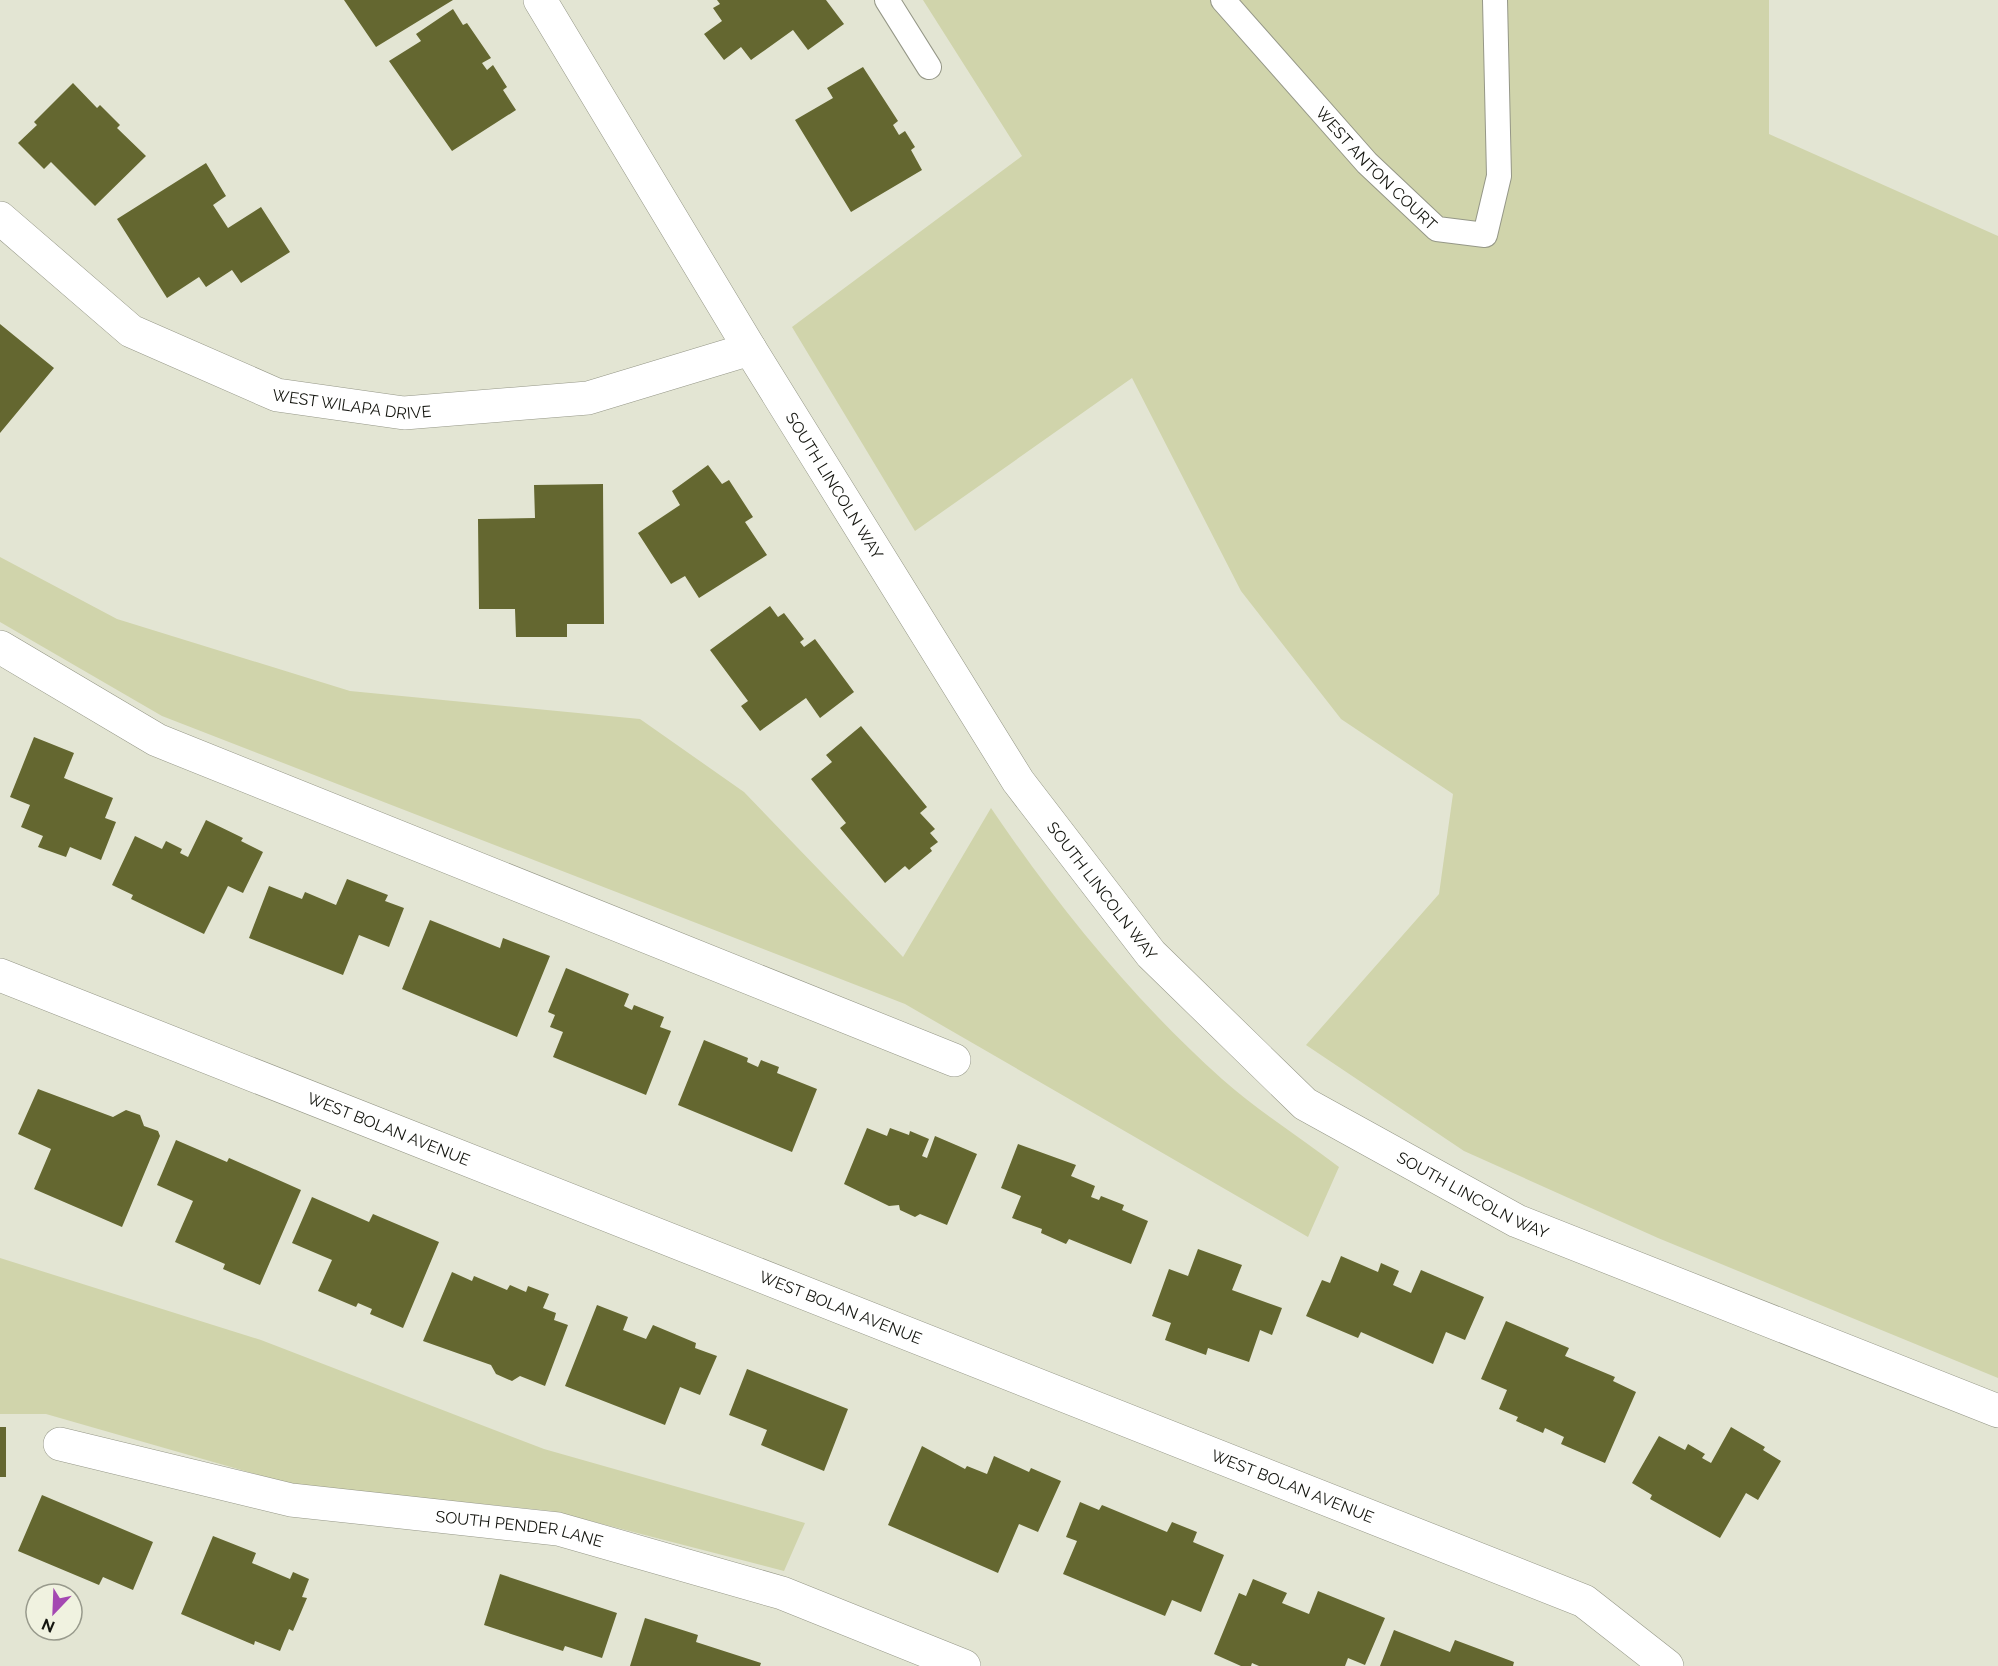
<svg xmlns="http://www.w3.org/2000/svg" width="1998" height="1666" font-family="Raleway,sans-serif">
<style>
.green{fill:#d0d4ab}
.building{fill:#646730}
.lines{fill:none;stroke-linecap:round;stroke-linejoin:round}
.lane-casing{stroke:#959787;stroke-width:26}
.street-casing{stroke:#959787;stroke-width:34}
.lane{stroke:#fff;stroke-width:24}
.street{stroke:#fff;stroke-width:33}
.labels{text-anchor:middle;stroke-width:4.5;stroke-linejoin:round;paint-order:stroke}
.street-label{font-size:16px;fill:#14150f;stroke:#f0f2e0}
</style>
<rect width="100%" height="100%" fill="#e3e5d3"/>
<!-- green -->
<path class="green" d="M923 0H1769V134L1998 236V1378L1658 1238 1464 1151 1306 1045 1439 894 1453 794 1341 719 1241 591 1132 378 915 531 792 327 1022 156Z
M0 557 117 619 350 691 640 719 744 792 903 957 991 808C1058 907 1133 999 1222 1079 1258 1111 1301 1138 1339 1167L1308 1237 905 1004 162 716 0 622Z
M0 1258 261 1340 544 1449 805 1523 784 1571 552 1511 293 1485 46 1414H0Z"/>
<!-- building -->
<path class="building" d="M344 0H453L376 47Z
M717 0H826L844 24 808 50 793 30 751 60 741 47 724 60 704 34 722 21 713 8 720 4Z
M453 9 463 25 467 23 491 58 482 63 487 70 493 65 507 87 503 90 516 110 452 151 389 61 421 41 416 34Z
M863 67 898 121 893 125 899 135 905 131 915 147 911 150 922 170 851 212 795 120 833 98 827 88Z
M73 83 97 108 100 105 120 125 117 128 146 156 95 206 51 162 44 169 18 143 37 125 34 122Z
M206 163 226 196 213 205 228 228 261 207 290 252 241 283 232 270 206 287 199 277 167 298 117 219Z
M0 324 54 368 0 433Z
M708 465 722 484 729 480 753 517 745 522 767 555 699 598 685 576 671 584 638 533 680 505 672 491Z
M603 484 604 624H567V637H516L515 609H479L478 519 535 518 534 485Z
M770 606 778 617 784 613 804 639 800 642 804 647 815 639 854 692 820 718 806 698 760 731 741 706 748 701 710 650Z
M861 726 927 807 920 813 935 829 930 833 938 842 930 848 932 851 909 870 905 866 885 883 840 828 846 823 811 779 832 762 826 755Z
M34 737 74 753 64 778 113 798 105 818 116 822 101 860 70 847 66 857 38 847 43 836 21 827 30 805 10 797Z
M206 820 243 838 241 841 263 852 243 893 228 886 204 934 131 899 133 895 112 885 135 836 162 849 166 841 182 849 180 853 188 857Z
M347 879 388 895 385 901 404 908 389 947 359 935 343 975 249 938 269 886 302 899 305 892 336 905Z
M430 920 500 948 503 938 550 956 517 1037 402 989Z
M566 968 629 994 624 1006 632 1010 634 1005 664 1017 660 1027 671 1031 646 1095 553 1057 563 1032 550 1027 555 1015 548 1012Z
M704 1040 748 1058 747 1062 758 1067 761 1060 779 1067 777 1073 817 1089 792 1152 678 1105Z
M38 1089 113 1117 126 1110 140 1115 144 1126 158 1131 160 1136 122 1227 34 1189 51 1149 18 1134Z
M867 1128 887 1136 890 1128 909 1135 910 1131 929 1139 922 1156 927 1158 935 1136 977 1154 947 1225 920 1214 915 1217 900 1210 899 1205 889 1206 844 1184Z
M176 1140 227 1162 229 1158 301 1190 260 1285 223 1269 225 1264 175 1242 193 1201 157 1185Z
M1018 1144 1076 1165 1071 1176 1095 1186 1091 1197 1099 1200 1101 1196 1124 1205 1122 1210 1148 1221 1131 1264 1069 1239 1066 1244 1041 1233 1042 1229 1012 1218 1021 1196 1001 1188Z
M312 1197 369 1222 373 1214 439 1242 403 1328 370 1314 372 1309 358 1303 356 1307 318 1291 332 1260 292 1243Z
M1198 1249 1242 1265 1232 1290 1282 1308 1272 1335 1260 1330 1249 1362 1208 1348 1206 1355 1165 1340 1171 1323 1152 1316 1169 1269 1188 1276Z
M1341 1256 1378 1272 1381 1263 1399 1271 1393 1285 1411 1293 1421 1270 1484 1297 1465 1340 1446 1332 1433 1364 1361 1332 1358 1338 1306 1316 1322 1280 1330 1283Z
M452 1272 472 1281 474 1276 507 1290 510 1285 526 1292 528 1286 549 1294 543 1308 556 1313 554 1320 568 1325 545 1386 520 1376 512 1381 496 1374 491 1365 423 1341Z
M597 1305 628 1317 623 1330 646 1339 653 1325 696 1343 695 1348 717 1356 700 1395 680 1387 665 1425 565 1386Z
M1506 1321 1569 1348 1565 1356 1615 1377 1613 1381 1636 1392 1605 1463 1561 1444 1564 1437 1545 1428 1543 1433 1516 1421 1518 1417 1499 1409 1507 1390 1481 1379Z
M747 1369 848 1409 824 1471 761 1445 767 1430 729 1415Z
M0 1427H6V1477H0Z
M1731 1427 1765 1447 1763 1450 1781 1461 1758 1500 1746 1493 1720 1538 1650 1499 1652 1495 1632 1483 1659 1436 1685 1450 1688 1444 1705 1454 1702 1458 1711 1463Z
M922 1446 965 1469 967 1466 987 1474 994 1456 1029 1472 1031 1468 1061 1481 1038 1532 1019 1524 998 1573 888 1525Z
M42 1495 153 1542 133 1590 103 1577 99 1585 18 1551Z
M1080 1502 1099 1510 1102 1505 1167 1532 1172 1522 1197 1532 1193 1542 1224 1555 1201 1612 1172 1600 1165 1616 1063 1574 1077 1541 1066 1537Z
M213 1536 256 1553 252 1563 290 1579 293 1572 309 1579 302 1597 307 1598 293 1631 289 1629 280 1651 255 1641 254 1645 181 1614Z
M500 1574 617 1613 602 1658 565 1646 563 1651 484 1625Z
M1253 1579 1287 1593 1282 1603 1309 1614 1318 1591 1385 1618 1365 1665 1348 1658 1345 1666H1259L1252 1663 1251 1666H1241L1214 1654 1239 1593 1246 1596Z
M645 1618 698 1635 696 1642 761 1663 760 1666H630Z
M1394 1630 1450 1652 1455 1640 1514 1662 1513 1666H1380Z"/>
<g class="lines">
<defs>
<g id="lane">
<path d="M887 0 929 67"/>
<path id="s1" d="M1223 0 1367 163 1437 229 1485 235 1499 176 1495 0"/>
</g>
<g id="street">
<path id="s2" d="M540 0 750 349 1018 781 1151 954 1305 1104 1517 1221 1998 1411"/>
<path id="s3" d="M0 218 131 331 277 395 404 413 588 398 750 349"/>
<path d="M0 647 157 740 954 1060"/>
<path id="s4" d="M0 975 1584 1601 1667 1666"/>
<path id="s5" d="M60 1444 291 1500 558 1529 782 1593 964 1666"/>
</g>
</defs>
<!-- lane casing -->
<use href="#lane" class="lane-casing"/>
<!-- street casing -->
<use href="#street" class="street-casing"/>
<!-- lane -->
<use href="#lane" class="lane"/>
<!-- street -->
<use href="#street" class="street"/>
</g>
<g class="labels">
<!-- street labels -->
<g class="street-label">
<text dy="6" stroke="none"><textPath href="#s1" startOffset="228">WEST ANTON COURT</textPath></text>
<text dy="6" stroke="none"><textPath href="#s3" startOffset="408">WEST WILAPA DRIVE</textPath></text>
<text dy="6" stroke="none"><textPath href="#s2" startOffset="568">SOUTH LINCOLN WAY</textPath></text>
<text dy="6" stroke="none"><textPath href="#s2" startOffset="1054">SOUTH LINCOLN WAY</textPath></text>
<text dy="6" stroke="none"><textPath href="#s4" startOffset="418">WEST BOLAN AVENUE</textPath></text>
<text dy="6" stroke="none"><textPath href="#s2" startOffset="1540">SOUTH LINCOLN WAY</textPath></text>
<text dy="6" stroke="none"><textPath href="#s4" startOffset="904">WEST BOLAN AVENUE</textPath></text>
<text dy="6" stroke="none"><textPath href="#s4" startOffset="1390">WEST BOLAN AVENUE</textPath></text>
<text dy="6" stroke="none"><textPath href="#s5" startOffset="468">SOUTH PENDER LANE</textPath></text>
</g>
</g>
<!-- north arrow -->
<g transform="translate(54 1612) rotate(203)"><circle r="28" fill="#f0f2e0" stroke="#989a8c" stroke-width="1.5"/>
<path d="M0-4.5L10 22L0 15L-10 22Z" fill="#a448b2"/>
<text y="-9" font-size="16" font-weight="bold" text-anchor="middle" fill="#14150f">N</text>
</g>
</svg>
